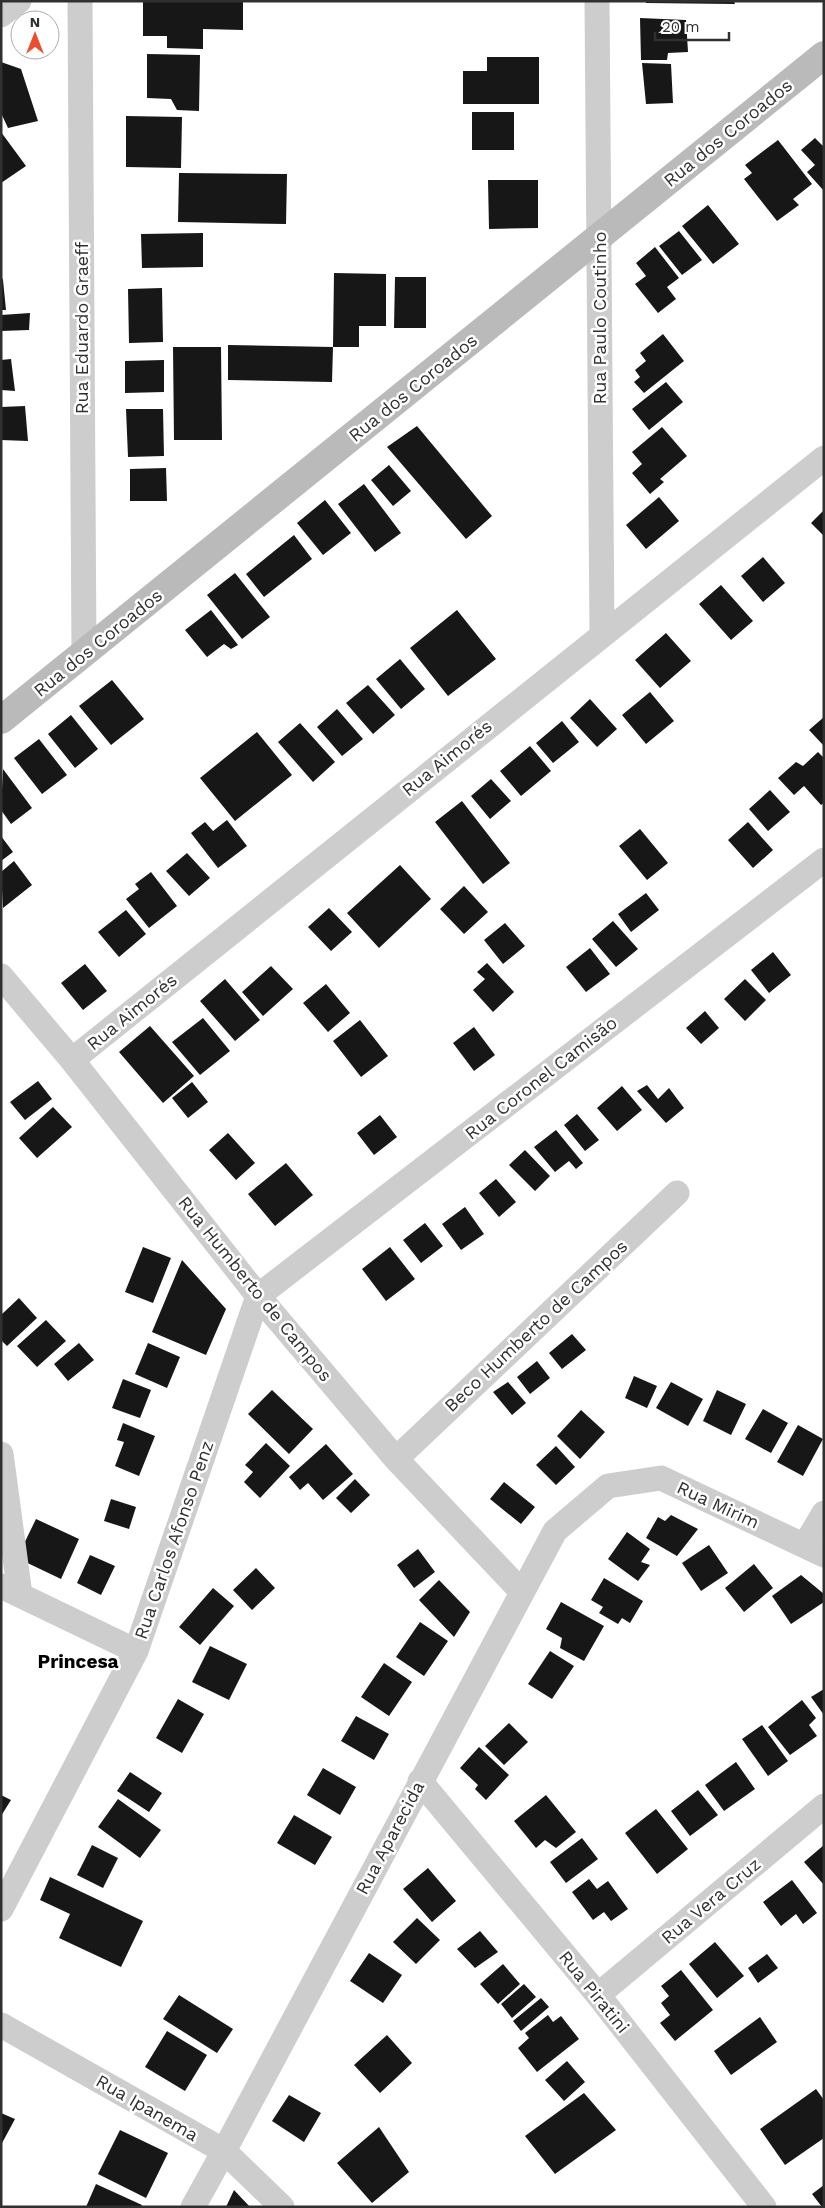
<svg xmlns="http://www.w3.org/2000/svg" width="825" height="2208" font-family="'Work Sans',sans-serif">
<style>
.building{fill:#171717}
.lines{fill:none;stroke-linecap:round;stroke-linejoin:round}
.street{stroke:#cdcdcd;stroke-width:25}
.secondary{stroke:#bababa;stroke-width:28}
.labels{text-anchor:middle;stroke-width:5;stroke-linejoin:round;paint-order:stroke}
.street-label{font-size:18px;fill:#303030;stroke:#fff}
.neighbourhood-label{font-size:19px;font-weight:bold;fill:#000;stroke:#fff}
</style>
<rect width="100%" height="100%" fill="#fff"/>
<!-- building -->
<path class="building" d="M143 1H243V30L203 29V49L167 48V36H143Z
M646 1H734L735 4 646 3Z
M640 18 686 20 688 52 668 53 667 60H641Z
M147 54 200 55 199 111 177 110 171 99 147 98Z
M487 57H539V104H463V71H487Z
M1 62 21 69 38 121 8 128 1 113Z
M642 63 671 64 673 103 646 104Z
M472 112H514V150H472Z
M126 116 182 117 181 168 126 167Z
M1 132 26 166 1 183Z
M815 138 824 147V191L807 172 815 165 801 150Z
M778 140 812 184 793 199 799 205 777 221 744 179 752 173 745 165Z
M179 173 287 174 286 224 178 222Z
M488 180H538V228L489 229Z
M708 205 739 244 713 264 682 226Z
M679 231 702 260 682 275 659 246Z
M203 233V267L142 268 141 234Z
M655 247 679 278 667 287 676 299 658 313 635 284 646 276 636 263Z
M334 273 386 274V326H359V347H333Z
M1 276 3 280 6 310H1Z
M395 277H426V328H394Z
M162 288 163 342 129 343 128 289Z
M30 313 29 330 1 331V315Z
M663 334 684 361 644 393 634 382 640 377 635 370 646 361 640 353Z
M228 345 333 347 332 382 228 380Z
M173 347H221L222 440H174Z
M11 359 15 391 1 390V360Z
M164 360V392L125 393V361Z
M666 382 683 402 649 430 632 409Z
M25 406 28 441 1 440V407Z
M126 409H163L164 456 128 457Z
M417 426 492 516 466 539 387 447Z
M662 427 687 456 660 479 664 482 650 494 632 473 642 464 632 452Z
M389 465 411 491 393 506 371 480Z
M166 468 167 501H130V469Z
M364 484 401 533 375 552 338 504Z
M659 497 679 521 646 549 626 525Z
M325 500 351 533 323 555 297 523Z
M824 510V536L811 523Z
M294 535 312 559 264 597 246 574Z
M763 557 785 583 763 602 741 576Z
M235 573 270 617 242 639 207 595Z
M721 585 753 621 731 640 699 604Z
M211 610 238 645 231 649 224 644 207 657 185 630Z
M457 610 496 659 448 696 410 648Z
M666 633 691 661 660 688 635 660Z
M400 659 425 689 401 709 376 679Z
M112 680 144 719 111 745 79 706Z
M368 685 395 715 373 734 346 703Z
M650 692 674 721 646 744 622 715Z
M590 699 617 729 597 747 570 718Z
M337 709 363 739 342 756 317 727Z
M71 715 98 749 75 768 48 734Z
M824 717V746L809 730Z
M562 721 579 742 553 763 536 743Z
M300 723 335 762 313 782 278 742Z
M257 732 292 775 235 821 200 778Z
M39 739 67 775 42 794 14 758Z
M530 746 551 771 521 796 500 771Z
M818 752 824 758V803L821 805 804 786 794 795 778 778 796 762 803 766Z
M3 769 32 808 11 824 1 810Z
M491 779 511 801 490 819 471 796Z
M770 790 790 812 768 831 749 809Z
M462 801 510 863 483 884 435 822Z
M227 820 247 846 218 868 191 833 205 822 213 831Z
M748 822 773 850 753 868 728 840Z
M640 829 668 863 647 880 619 846Z
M1 836 13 852 1 861Z
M187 853 210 878 189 896 166 871Z
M14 861 32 885 3 908 1 872Z
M400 865 431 899 379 948 347 913Z
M151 872 177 906 149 928 126 899 139 889 135 884Z
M464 886 488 912 464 934 440 909Z
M646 893 659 910 631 932 618 914Z
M329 908 352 932 331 951 308 927Z
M126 910 146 934 119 957 98 932Z
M613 921 638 949 616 967 592 939Z
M505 923 525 946 503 964 484 940Z
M590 948 610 974 586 992 566 967Z
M773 952 791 975 769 993 751 970Z
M487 963 514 992 493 1012 473 990 485 979 477 972Z
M85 964 107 991 83 1010 61 983Z
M271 966 293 989 263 1016 242 992Z
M225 979 260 1020 235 1041 200 1001Z
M745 979 766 1000 745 1021 724 999Z
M326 984 350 1013 328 1032 303 1003Z
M705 1011 719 1028 701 1044 686 1028Z
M203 1018 230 1051 200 1075 172 1042Z
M360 1020 388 1056 361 1077 333 1041Z
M150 1026 194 1076 163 1103 119 1052Z
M474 1027 495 1055 474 1071 453 1043Z
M38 1081 52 1099 25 1120 10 1102Z
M192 1082 208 1102 188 1118 172 1098Z
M647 1085 658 1099 669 1088 684 1108 666 1123 637 1091Z
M622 1086 642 1110 617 1131 597 1108Z
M53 1107 72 1127 37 1158 19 1138Z
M577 1114 599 1140 585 1151 564 1125Z
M380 1115 397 1137 374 1155 357 1133Z
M556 1130 583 1163 576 1169 569 1161 555 1172 534 1147Z
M228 1133 255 1163 236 1180 209 1150Z
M525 1150 550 1176 535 1191 509 1165Z
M286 1163 313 1195 275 1226 248 1194Z
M496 1179 516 1202 499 1217 479 1193Z
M465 1207 484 1234 461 1250 442 1224Z
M425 1223 443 1246 421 1263 403 1240Z
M143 1247 171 1258 153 1303 125 1292Z
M390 1247 415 1279 386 1301 362 1269Z
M182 1260 226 1309 206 1355 152 1332Z
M19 1298 37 1318 7 1346 1 1340V1315Z
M46 1320 66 1341 37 1367 17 1346Z
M572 1334 586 1350 562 1369 549 1353Z
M79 1343 94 1360 68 1381 54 1364Z
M148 1343 180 1357 167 1388 135 1374Z
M537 1361 550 1378 530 1394 517 1377Z
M634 1376 657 1386 647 1408 625 1398Z
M123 1379 151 1390 140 1418 112 1408Z
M508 1382 526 1403 512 1415 493 1392Z
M671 1382 703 1399 688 1426 656 1408Z
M272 1390 313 1429 289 1454 248 1414Z
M717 1390 746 1404 731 1435 703 1421Z
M763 1409 788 1423 771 1453 745 1439Z
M581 1410 605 1432 580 1459 557 1436Z
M123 1423 155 1436 139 1476 115 1466 124 1442 117 1440Z
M798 1425 823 1439 803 1476 777 1462Z
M266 1443 290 1466 260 1498 244 1482 253 1472 245 1465Z
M326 1444 353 1474 323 1500 308 1483 300 1490 289 1477Z
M556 1446 575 1467 556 1485 536 1465Z
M355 1479 370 1495 351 1513 336 1498Z
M504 1482 535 1507 521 1524 490 1499Z
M111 1499 136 1507 129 1529 104 1521Z
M671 1515 698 1529 677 1556 646 1538 658 1517 665 1521Z
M36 1519 79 1539 61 1579 17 1558Z
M627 1532 650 1549 641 1562 650 1565 638 1581 608 1559Z
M709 1545 728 1573 701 1591 682 1563Z
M418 1549 435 1572 414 1588 397 1565Z
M90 1555 115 1566 101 1595 77 1583Z
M754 1564 773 1588 744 1612 725 1588Z
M256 1568 275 1588 252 1610 233 1590Z
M801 1575 824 1594V1602L791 1624 772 1596Z
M604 1578 643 1601 630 1623 622 1618 618 1624 599 1613 603 1607 591 1600Z
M439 1580 470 1612 454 1637 419 1600Z
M213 1588 234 1606 200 1645 179 1627Z
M561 1602 604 1626 584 1661 560 1648 562 1638 546 1629Z
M420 1622 448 1641 424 1676 396 1657Z
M210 1646 247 1664 229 1700 192 1682Z
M550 1651 574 1666 552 1699 528 1684Z
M384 1663 412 1682 389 1716 361 1697Z
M824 1689V1715L811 1697Z
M178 1699 204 1714 182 1753 156 1738Z
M802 1700 816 1718 809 1725 817 1736 790 1755 768 1727Z
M356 1716 389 1734 374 1760 341 1741Z
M509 1723 528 1742 504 1765 485 1746Z
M762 1725 788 1761 768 1776 742 1739Z
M479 1747 509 1775 486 1800 475 1789 478 1785 460 1768Z
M736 1762 755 1789 724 1811 705 1785Z
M323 1768 356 1787 340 1815 307 1795Z
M130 1772 162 1793 149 1812 117 1791Z
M698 1790 718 1815 690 1836 671 1811Z
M1 1795 11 1800 1 1816Z
M546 1795 576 1832 556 1848 545 1840 536 1848 514 1821Z
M118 1799 161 1830 140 1858 98 1827Z
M656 1809 688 1849 657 1874 625 1833Z
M294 1815 332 1837 315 1865 277 1843Z
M582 1838 598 1859 566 1883 550 1862Z
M92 1845 118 1858 103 1888 77 1875Z
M824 1845V1885L804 1862Z
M428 1868 456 1901 432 1922 403 1889Z
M50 1877 143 1921 121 1967 59 1938 70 1914 40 1900Z
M589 1879 597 1889 608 1881 628 1909 611 1921 604 1912 593 1920 572 1892Z
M792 1880 817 1913 803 1924 796 1914 781 1926 763 1902Z
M417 1918 440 1940 416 1964 393 1942Z
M480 1931 498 1952 475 1968 457 1949Z
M715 1942 744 1976 717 1998 689 1964Z
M369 1953 402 1975 383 2003 350 1981Z
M767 1954 778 1968 758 1983 748 1968Z
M503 1964 520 1984 498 2004 480 1984Z
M681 1970 713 2010 675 2041 660 2023 670 2015 661 2003 669 1996 661 1986Z
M524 1984 536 1997 512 2018 501 2004Z
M179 1995 233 2029 217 2053 163 2019Z
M541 1998 549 2007 521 2031 513 2021Z
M548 2015 553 2022 561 2016 579 2039 537 2072 518 2048 529 2038 525 2033Z
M760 2017 777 2042 731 2075 714 2051Z
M167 2031 207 2055 185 2091 145 2067Z
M387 2035 412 2063 380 2093 354 2065Z
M567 2061 585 2082 564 2101 545 2080Z
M816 2089 824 2100V2138L785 2165 760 2129Z
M584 2093 616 2130 555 2174 525 2136Z
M289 2095 321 2113 304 2142 272 2121Z
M1 2113 15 2119 1 2145Z
M379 2127 409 2172 372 2203 337 2163Z
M120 2130 168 2153 146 2198 98 2174Z
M96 2184 142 2205 141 2207H86Z
M824 2185V2207H822L812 2194Z
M234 2190 250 2207H226Z"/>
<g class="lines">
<!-- street -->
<path class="street" d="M80 1 84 654
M597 1 602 634
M1 15 19 1
M1 976 72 1060 258 1296 396 1459 522 1592
M72 1060 824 458
M258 1296 824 860
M1 1454 20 1595
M396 1459 677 1193
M805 1545 824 1513
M1 1586 136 1651
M420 1781 598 1995 764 2207
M1 1909 136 1651 258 1296
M598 1995 824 1806
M1 2025 224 2151 282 2207
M193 2207 224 2151 555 1531 608 1486 661 1478 824 1555"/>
<!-- secondary -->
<path class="secondary" d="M1 720 824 55"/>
</g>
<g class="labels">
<!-- street labels -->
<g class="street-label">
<text transform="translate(728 133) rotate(-39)" y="6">Rua dos Coroados</text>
<text transform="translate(600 318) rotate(-90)" y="6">Rua Paulo Coutinho</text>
<text transform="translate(82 328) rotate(-90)" y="6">Rua Eduardo Graeff</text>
<text transform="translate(413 388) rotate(-39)" y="6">Rua dos Coroados</text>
<text transform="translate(98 643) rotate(-39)" y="6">Rua dos Coroados</text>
<text transform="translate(447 758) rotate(-39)" y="6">Rua Aimorés</text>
<text transform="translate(132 1012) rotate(-39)" y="6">Rua Aimorés</text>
<text transform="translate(541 1078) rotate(-38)" y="6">Rua Coronel Camisão</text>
<text transform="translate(255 1289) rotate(51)" y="6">Rua Humberto de Campos</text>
<text transform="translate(536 1326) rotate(-43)" y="6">Beco Humberto de Campos</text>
<text transform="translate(718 1505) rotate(25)" y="6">Rua Mirim</text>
<text transform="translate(174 1540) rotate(-71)" y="6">Rua Carlos Afonso Penz</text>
<text transform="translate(390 1838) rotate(-62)" y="6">Rua Aparecida</text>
<text transform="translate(711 1901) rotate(-40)" y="6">Rua Vera Cruz</text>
<text transform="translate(594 1992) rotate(51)" y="6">Rua Piratini</text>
<text transform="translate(147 2108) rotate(30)" y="6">Rua Ipanema</text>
</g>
<!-- neighbourhood labels -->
<g class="neighbourhood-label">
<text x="78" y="1668">Princesa</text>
</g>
</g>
<!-- border -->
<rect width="825" height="2208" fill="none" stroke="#303030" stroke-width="5"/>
<!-- north arrow -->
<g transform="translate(35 35)"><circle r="24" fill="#ffffff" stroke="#acacac"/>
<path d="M0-4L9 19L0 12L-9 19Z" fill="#ec4d2c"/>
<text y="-8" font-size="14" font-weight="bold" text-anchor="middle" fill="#303030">N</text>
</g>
<!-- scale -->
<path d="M655 32v8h74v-8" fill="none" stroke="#303030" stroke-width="2.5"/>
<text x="662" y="32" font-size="15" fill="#303030" stroke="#ffffff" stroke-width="4" paint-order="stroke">20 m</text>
</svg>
